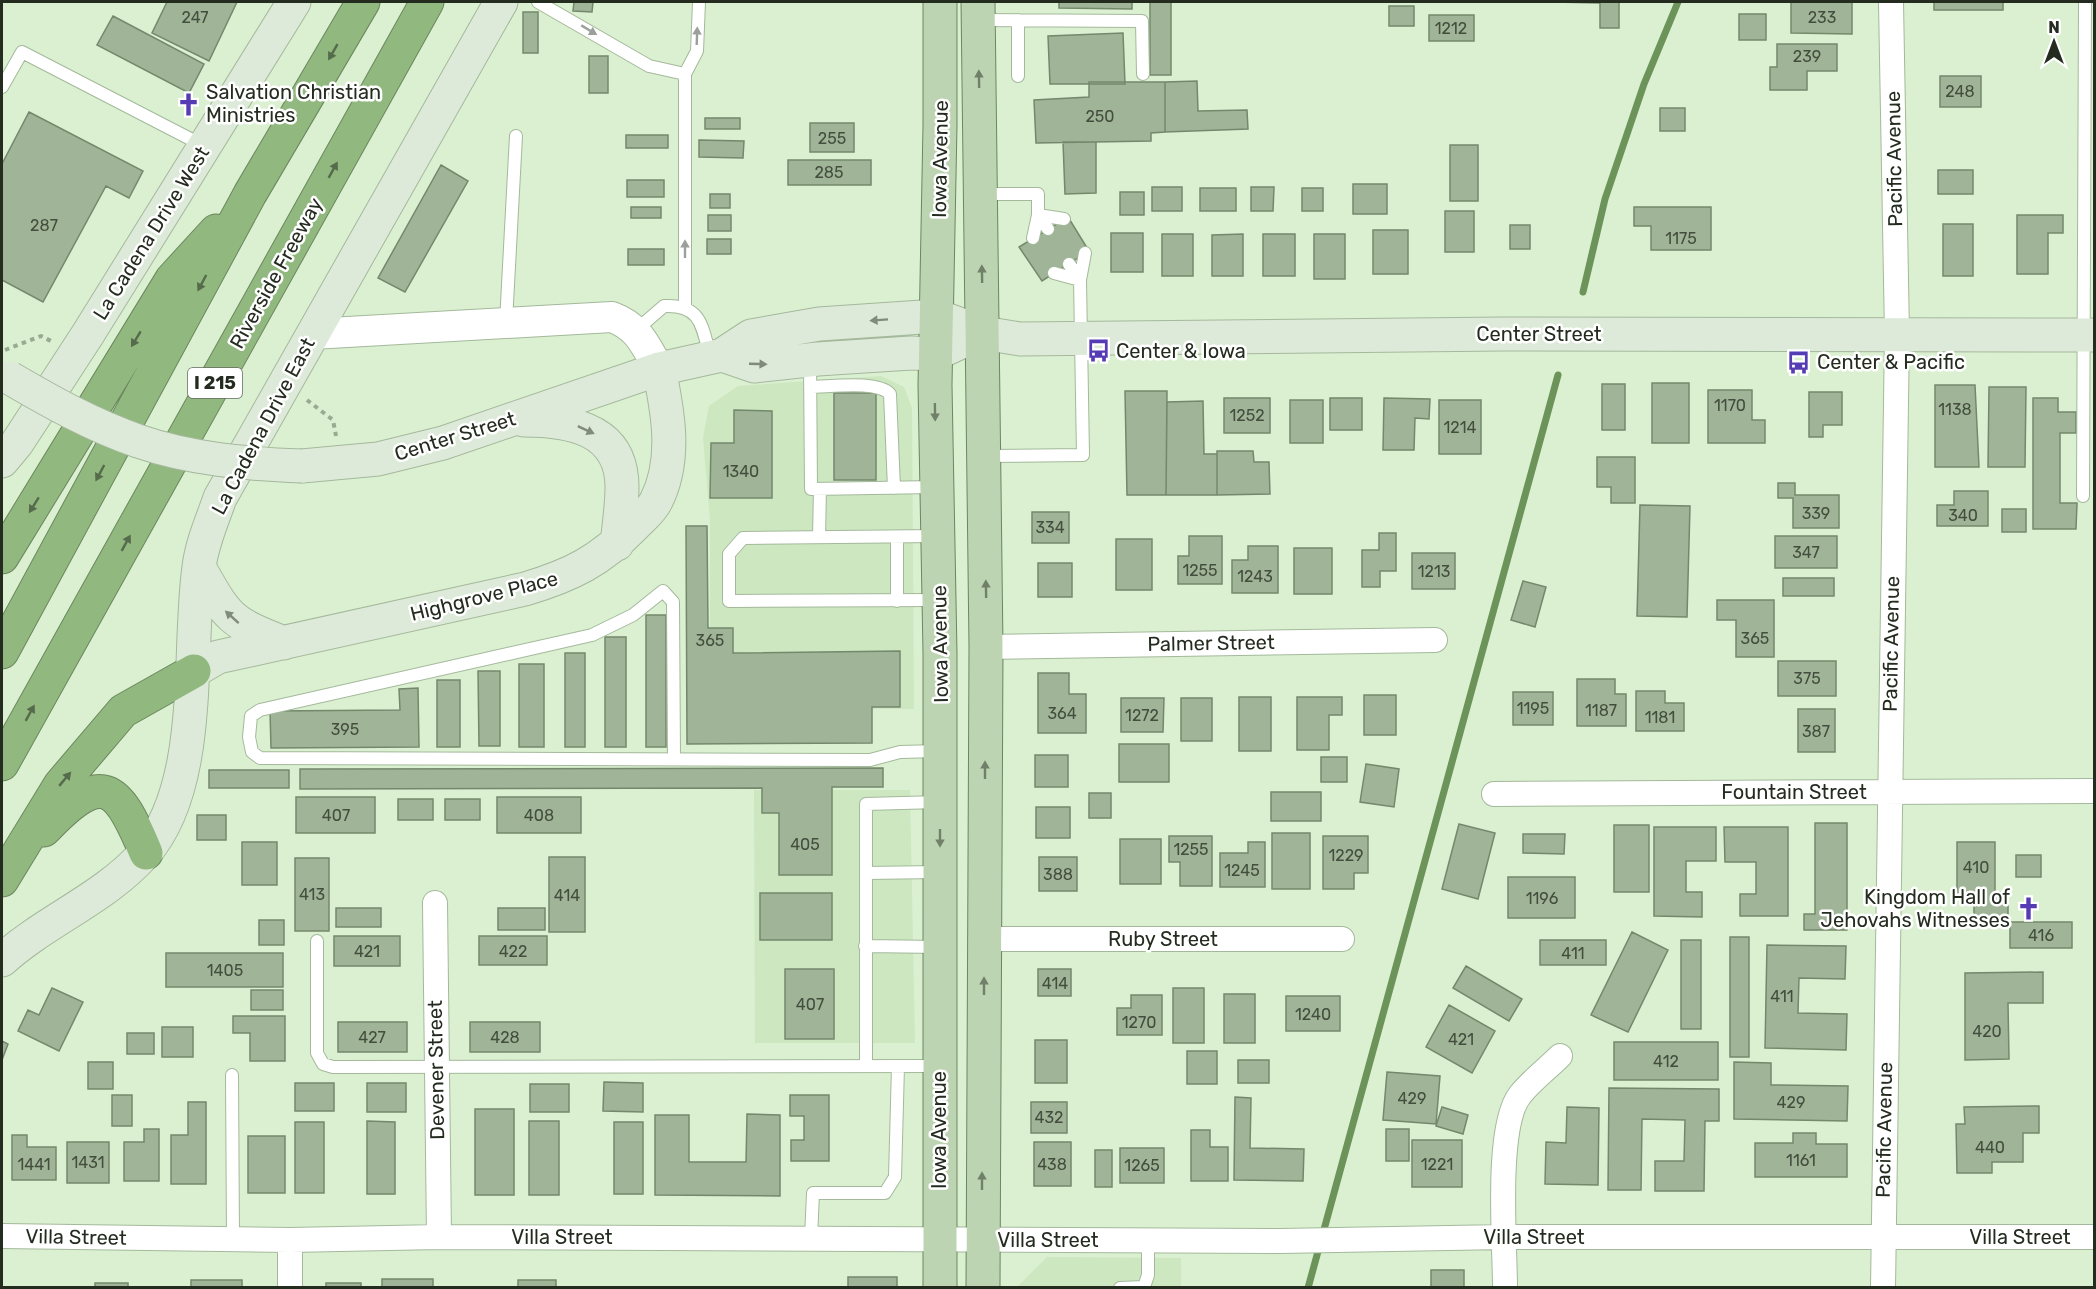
<svg xmlns="http://www.w3.org/2000/svg" width="2096" height="1289" font-family="Rubik,sans-serif">
<style>
.built{fill:#cde7c1}
.lines{fill:none;stroke-linecap:round;stroke-linejoin:round}
.stream{stroke:#6c9359;stroke-width:7}
.building{fill:#a0b597;stroke:#74886c;stroke-width:1.5}
.service-casing{stroke:#a4b99b;stroke-width:14}
.minor-casing{stroke:#a4b99b;stroke-width:26}
.tertiary-casing{stroke:#a4b99b;stroke-width:32}
.secondary-casing{stroke:#a4b99b;stroke-width:35}
.primary-casing{stroke:#6b875e;stroke-width:35}
.motorway-casing{stroke:#6b875e;stroke-width:35}
.path{stroke:#99aa92;stroke-width:4;stroke-dasharray:4.5 4.5;stroke-linecap:butt}
.service{stroke:#fff;stroke-width:12}
.minor{stroke:#fff;stroke-width:24}
.tertiary{stroke:#fff;stroke-width:30}
.secondary{stroke:#deead9;stroke-width:33}
.primary{stroke:#bdd4b2;stroke-width:33}
.motorway{stroke:#91b87f;stroke-width:33}
.secondary-bridge-casing{stroke:#a4b99b;stroke-width:35;stroke-linecap:butt}
.secondary-bridge{stroke:#deead9;stroke-width:33}
.oneway{fill:#9ca09b}
.oneway2{fill:#556b4b}
.oneway3{fill:#708069}
.oneway4{fill:#818b7c}
.labels{text-anchor:middle;stroke-width:5;stroke-linejoin:round;paint-order:stroke}
.number-label{font-size:16px;fill:#434e3e}
.shield{fill:#fff;stroke:#666b63;stroke-width:1.5}
.shield-label{font-size:18px;font-weight:bold;fill:#242c20}
.poi-label{font-size:20px;fill:#242c20;stroke:#fff;text-anchor:start}
.street-label{font-size:20px;fill:#242c20;stroke:#fff}
</style>
<rect width="100%" height="100%" fill="#daf0d1"/>
<!-- built -->
<path class="built" d="M881 376 904 387 912 408 914 709 710 708V519L703 438 709 406 738 386Z
M754 790H910L915 1043H755Z
M1047 1257 1181 1258V1287L1016 1288Z"/>
<g class="lines">
<!-- stream -->
<path class="stream" d="M1583 292 1605 199 1644 84 1678 2
M1308 1288 1558 375"/>
</g>
<!-- building -->
<path class="building" d="M167 2H237L209 61 152 33Z
M574 2H593L592 12 573 11Z
M1059 2H1132V9L1059 8Z
M1150 2H1171V75H1150Z
M1553 2H1619V28H1600V3Z
M1791 2H1852V34L1791 33Z
M1934 2H2003V10H1934Z
M1389 6H1414V26H1389Z
M523 12H538V53H523Z
M1739 14H1766V40H1739Z
M1429 15H1474V41H1429Z
M113 16 204 64 189 93 97 45Z
M1123 33 1125 84H1050L1048 36Z
M1777 44H1837V71H1807V90H1770V67H1777Z
M589 56H608V93H589Z
M1940 76H1981V107H1940Z
M1197 81 1198 111 1247 110 1248 129 1165 132V82Z
M1089 82H1165V132L1151 133V141L1036 143 1034 100 1089 97Z
M1660 108H1685V131H1660Z
M29 112 143 171 129 198 106 186 43 302 2 280V164Z
M705 118H740V129H705Z
M810 123H854V152H810Z
M626 135H668V148H626Z
M699 140 744 141 743 158 699 157Z
M1063 142H1096V193L1065 194Z
M1450 145H1478V201H1450Z
M788 160H871V185H788Z
M441 165 468 181 405 292 378 278Z
M1938 170H1973V194H1938Z
M627 180H664V197H627Z
M1353 184H1387V214H1353Z
M1152 187H1182V211H1152Z
M1251 187H1274L1273 211H1251Z
M1200 188H1236V211H1200Z
M1302 188H1323V211H1302Z
M1120 192H1144V215H1120Z
M710 194H730V208H710Z
M631 207H661V218H631Z
M1634 207H1711V250H1651V226H1634Z
M1445 211H1474V252H1445Z
M708 215H731V231H708Z
M2017 215H2063V233H2048V274H2017Z
M1068 217 1089 251 1042 281 1019 247Z
M1943 224H1973V276H1943Z
M1510 225H1530V249H1510Z
M1373 230H1408V274H1373Z
M1111 233H1143V272H1111Z
M1162 234H1193V276H1162Z
M1243 234V276H1212V235Z
M1263 234H1295V276H1263Z
M1314 234H1345V279H1314Z
M707 239H731V254H707Z
M628 249H664V265H628Z
M1652 383H1689V443H1652Z
M1602 384H1625V430H1602Z
M1935 385H1975L1979 467H1935Z
M1989 387H2026L2025 467H1988Z
M1708 390H1752V420H1765V443H1708Z
M1125 391H1167L1166 495H1127Z
M1809 392H1842V425H1823V437H1809Z
M834 393H876V480H834Z
M1224 398H1270V433H1224Z
M1330 398H1362V430H1330Z
M1384 398 1430 399 1429 419 1415 418 1414 450H1383Z
M2033 398H2058V412H2076V433H2060V503H2077L2076 529H2033Z
M1290 400H1323V443H1290Z
M1439 400H1481V454H1439Z
M1203 401 1204 454H1217V495H1166L1167 402Z
M734 410 772 411V498H710L711 443H734Z
M1217 451H1253L1254 462H1269L1270 494 1217 495Z
M1597 457H1635V503H1611V487H1597Z
M1778 483H1795V495H1839V528H1793V498H1778Z
M1954 491H1988V526H1937V505H1954Z
M1640 505 1690 506 1687 617 1637 616Z
M2002 509H2026V532H2002Z
M1032 512H1069V543H1032Z
M686 526H707L708 628H733V653L900 651V707H872V743L687 744Z
M1379 533H1396V571H1380V587H1362V550H1379Z
M1189 536H1222V584H1178V556H1189Z
M1775 536H1837V568H1775Z
M1116 539H1152V590H1116Z
M1248 546H1278V593H1232V560H1248Z
M1294 548H1332V594H1294Z
M1412 553H1455V589H1412Z
M1038 563H1072V597H1038Z
M1783 578H1834V596H1783Z
M1523 581 1546 587 1535 627 1511 620Z
M1717 600H1774V657H1736V620H1717Z
M646 615H666V747H646Z
M605 637H626V747H605Z
M565 653H585V747H565Z
M1778 661H1836V696H1778Z
M519 664H544V747H519Z
M478 671H500V746H479Z
M1038 673H1069V694H1086V733H1038Z
M1577 679H1615V694H1626V726H1577Z
M437 680H460V747H437Z
M418 688 419 747 271 748 270 711 400 710 399 689Z
M1636 691H1665V703H1684V731H1636Z
M1513 692H1553V725H1513Z
M1364 695H1396V735H1364Z
M1239 697H1271V751H1239Z
M1297 697H1342V715H1329V750H1297Z
M1121 698H1164L1163 732H1121Z
M1181 698H1212V741H1181Z
M1798 709H1835V752H1798Z
M1119 744H1169V782H1119Z
M1035 755H1068V787H1035Z
M1321 757H1347V782H1321Z
M1366 764 1399 769 1394 807 1360 802Z
M883 768V787H832V875H779V813H762V788L300 789V769Z
M209 770H289V788H209Z
M1271 792H1321V821H1271Z
M1089 793H1111V818H1089Z
M296 797H375V833H296Z
M497 797H581V833H497Z
M398 799H433V820H398Z
M445 799H480V820H445Z
M1036 807H1070V838H1036Z
M197 815H226V840H197Z
M1815 823H1847V930H1804V914H1815Z
M1459 824 1495 833 1478 899 1442 889Z
M1614 825H1649V892H1614Z
M1654 827H1716V861H1686V892H1702V917L1654 916Z
M1724 827H1788V916H1740V894H1756V862H1725Z
M1272 833H1310V889H1272Z
M1523 834H1565L1564 854 1523 853Z
M1169 836H1212V886H1180V862H1169Z
M1323 836H1368V873H1354V889H1323Z
M1120 839H1161V884H1120Z
M242 842H277V885H242Z
M1248 842H1265V887H1220V853H1248Z
M1957 842H1995V892H2008V917H1974V897H1957Z
M2016 855H2041V877H2016Z
M549 857H585V932H549Z
M1039 857H1077V891H1039Z
M295 858H329V931H295Z
M1508 877H1575V918H1508Z
M760 893H832V940H760Z
M336 908H381V927H336Z
M498 908H545V930H498Z
M259 920H284V945H259Z
M2010 922H2072V948H2010Z
M1632 932 1668 950 1628 1032 1591 1015Z
M334 936H400V966H334Z
M479 936H547V965H479Z
M1730 937H1749V1057H1730Z
M1540 940H1606V965H1540Z
M1681 940H1701V1029H1681Z
M1767 945 1846 946 1845 979 1799 978 1798 1013 1847 1014 1846 1050 1765 1048Z
M166 953H283V987H166Z
M1466 966 1522 999 1509 1021 1453 988Z
M785 969H834V1039H785Z
M1038 969H1071V996H1038Z
M2043 972V1003H2008L2009 1059 1965 1060V973Z
M52 988 83 1002 59 1051 18 1031 28 1010 39 1015Z
M1173 988H1204V1043H1173Z
M251 990H283V1010H251Z
M1224 994H1255V1043H1224Z
M1131 995H1162V1035H1117V1008H1131Z
M1286 996H1340V1031H1286Z
M1449 1005 1495 1031 1472 1073 1426 1047Z
M233 1016H285V1061H250V1033H233Z
M338 1022H407V1052H338Z
M470 1022H540V1052H470Z
M162 1027H193V1057H162Z
M127 1033H154V1054H127Z
M1035 1040H1067V1083H1035Z
M2 1041 8 1044 2 1060Z
M1614 1042H1718V1080H1614Z
M1187 1051H1217V1084H1187Z
M1238 1060H1269V1083H1238Z
M88 1062H113V1089H88Z
M1734 1062 1771 1063V1085L1848 1086 1847 1121 1734 1119Z
M1387 1072 1440 1076 1436 1124 1383 1120Z
M604 1082 643 1083V1112L603 1111Z
M295 1083H334V1111H295Z
M367 1083H406V1112H367Z
M530 1084H569V1112H530Z
M1609 1088 1719 1089V1121H1705L1704 1191H1655V1161H1684L1685 1120 1642 1119 1641 1190H1608Z
M112 1095H132V1126H112Z
M790 1095H829V1161H791V1140H804V1116H790Z
M1235 1097 1251 1098 1250 1148 1304 1149 1303 1181 1234 1180Z
M188 1102H206V1184H171V1135H188Z
M1031 1102H1067V1133H1031Z
M2039 1106V1133H2023V1162H1992V1173H1957L1956 1124H1965L1964 1107Z
M1442 1107 1468 1115 1463 1134 1436 1126Z
M1567 1107 1599 1108 1598 1185 1545 1184 1546 1142 1566 1143Z
M475 1109H514V1195H475Z
M747 1114 780 1115V1196L655 1195V1115H689V1162H746Z
M367 1121 395 1122V1194H367Z
M529 1121H559V1195H529Z
M295 1122H324V1193H295Z
M614 1122H643V1194H614Z
M144 1129H159V1181H124V1142H144Z
M1386 1129H1409V1161H1386Z
M1191 1130H1210V1147H1228V1181H1191Z
M1793 1133H1816V1144H1847V1177H1755V1143H1793Z
M12 1135H27V1147H56V1180H12Z
M248 1136H285V1193H248Z
M1412 1140H1462V1187H1412Z
M67 1142H109V1183H67Z
M1034 1142H1071V1186H1034Z
M1120 1148H1164V1183H1120Z
M1095 1150H1112V1187H1095Z
M1431 1270H1464V1288H1431Z
M848 1277H897V1288H848Z
M382 1279H433V1288H382Z
M191 1280H242V1288H191Z
M518 1280H556V1288H518Z
M95 1283H128V1288H95Z
M326 1283H361V1288H326Z"/>
<g class="lines">
<defs>
<path id="service" d="M538 2 649 66 685 74
M979 20 1142 21 1143 74
M1018 20V76
M2 87 22 52 204 146
M982 194H1038V215L1064 219
M1033 238 1038 215 1048 229
M1069 264 1080 280 1085 253
M685 307V74L697 51 699 2
M506 322 516 136
M635 331 664 306C701 304 702 326 710 356
M810 361 811 489 935 487
M810 387C830 387 877 380 890 394L894 488
M986 456 1083 455 1080 280 1054 273
M2083 496 2085 2
M937 536 743 538 729 554V601L939 600
M819 537 820 489
M897 537V601
M674 758 673 602 663 591 633 615 592 635 260 710 251 716 249 737 252 752 260 758 870 760 900 752 939 751
M866 873 938 872
M317 941V1053L323 1064 333 1067 938 1066
M865 946 939 947
M866 1066V804L939 802
M232 1075 233 1239
M811 1238 813 1193H885L895 1177 898 1066
M1120 1288 1144 1287 1148 1275V1240"/>
<path id="minor" d="M986 647 1435 640
M1494 794 2094 791
M435 903 439 1237
M984 939H1342
M2 1236 290 1240 439 1237 1280 1241 1505 1237H2094
M290 1288V1240
M1505 1288C1505 1244 1495 1127 1520 1095 1531 1081 1547 1069 1560 1056
M1883 1288 1897 335 1891 2"/>
<path id="tertiary" d="M312 334 612 317C639 327 645 345 659 369"/>
<path id="secondary" d="M722 355 754 366 818 359 911 353 935 354 961 342
M524 420C570 420 622 429 622 487 622 506 619 525 617 544
M2 461 17 443 88 334 294 2
M302 466 378 459 443 443 659 369 722 355 751 336 819 324 937 316 983 333 1020 339 1503 334 2094 335
M199 567C227 617 229 622 284 643
M194 671 218 657 525 589C572 575 600 561 635 525 642 518 652 510 656 501 677 460 668 412 659 369
M2 960C45 921 105 898 144 854 205 785 187 652 199 567 202 543 212 521 220 498L501 2"/>
<path id="primary" d="M940 2V125L935 385 940 653V1288
M978 2 986 647 983 1288"/>
<path id="motorway" d="M2 557 172 279 216 231
M2 652 250 194 363 2
M2 764 427 2
M44 830C102 769 117 783 146 853
M2 880 60 785 123 711 194 671"/>
</defs>
<!-- service casing -->
<use href="#service" class="service-casing"/>
<!-- minor casing -->
<use href="#minor" class="minor-casing"/>
<!-- tertiary casing -->
<use href="#tertiary" class="tertiary-casing"/>
<!-- secondary casing -->
<use href="#secondary" class="secondary-casing"/>
<!-- primary casing -->
<use href="#primary" class="primary-casing"/>
<!-- motorway casing -->
<use href="#motorway" class="motorway-casing"/>
<!-- path -->
<path class="path" d="M5 350 41 336 53 342
M307 400 333 420 336 436"/>
<!-- service -->
<use href="#service" class="service"/>
<!-- minor -->
<use href="#minor" class="minor"/>
<!-- tertiary -->
<use href="#tertiary" class="tertiary"/>
<!-- secondary -->
<use href="#secondary" class="secondary"/>
<!-- primary -->
<use href="#primary" class="primary"/>
<!-- motorway -->
<use href="#motorway" class="motorway"/>
<defs>
<path id="secondary-bridge" d="M10 378C51 402 92 425 138 441 190 459 247 464 302 466"/>
</defs>
<!-- secondary-bridge casing -->
<use href="#secondary-bridge" class="secondary-bridge-casing"/>
<!-- secondary-bridge -->
<use href="#secondary-bridge" class="secondary-bridge"/>
</g>
<!-- one-way arrows -->
<defs><path id="oneway-solid" d="M-6-.8H1V-3.2L6.5 0L1 3.2V.8H-6Z" transform="scale(1.5)"/></defs>
<g class="oneway">
<use href="#oneway-solid" transform="translate(589 30) rotate(31)"/>
<use href="#oneway-solid" transform="translate(697 36) rotate(-88)"/>
<use href="#oneway-solid" transform="translate(685 249) rotate(-90)"/>
</g>
<g class="oneway2">
<use href="#oneway-solid" transform="translate(333 52) rotate(120)"/>
<use href="#oneway-solid" transform="translate(333 170) rotate(-61)"/>
<use href="#oneway-solid" transform="translate(202 283) rotate(118)"/>
<use href="#oneway-solid" transform="translate(136 339) rotate(121)"/>
<use href="#oneway-solid" transform="translate(100 473) rotate(118)"/>
<use href="#oneway-solid" transform="translate(34 505) rotate(122)"/>
<use href="#oneway-solid" transform="translate(126 543) rotate(-61)"/>
<use href="#oneway-solid" transform="translate(30 713) rotate(-61)"/>
<use href="#oneway-solid" transform="translate(65 779) rotate(-50)"/>
</g>
<g class="oneway3">
<use href="#oneway-solid" transform="translate(979 79) rotate(-91)"/>
<use href="#oneway-solid" transform="translate(982 274) rotate(-91)"/>
<use href="#oneway-solid" transform="translate(935 412) rotate(89)"/>
<use href="#oneway-solid" transform="translate(986 589) rotate(-91)"/>
<use href="#oneway-solid" transform="translate(985 770) rotate(-90)"/>
<use href="#oneway-solid" transform="translate(940 838) rotate(90)"/>
<use href="#oneway-solid" transform="translate(984 986) rotate(-90)"/>
<use href="#oneway-solid" transform="translate(982 1181) rotate(-90)"/>
</g>
<g class="oneway4">
<use href="#oneway-solid" transform="translate(879 320) rotate(176)"/>
<use href="#oneway-solid" transform="translate(758 364) rotate(2)"/>
<use href="#oneway-solid" transform="translate(586 430) rotate(25)"/>
<use href="#oneway-solid" transform="translate(232 617) rotate(-138)"/>
</g>
<!-- icons -->
<defs>
<symbol id="church-bare" viewBox="-9 -9 18 18"><path d="M-1.2-6h2.4v3.5h3.3v2.4h-3.3V6h-2.4V-.1h-3.3v-2.4h3.3Z" fill="#553cb4" stroke="#fff" stroke-width="2.5" paint-order="stroke"/></symbol>
<symbol id="bus-bare" viewBox="-9 -9 18 18"><path d="M-5-6H5V4H4V6H2V4H-2V6H-4V4H-5ZM-3.5-4V0h7V-4ZM-3.5 1.2v1.5H-2V1.2ZM2 1.2v1.5H3.5V1.2Z" fill="#553cb4" stroke="#fff" stroke-width="2.5" paint-order="stroke"/></symbol>
</defs>
<g fill-rule="evenodd">
<use href="#church-bare" x="172" y="88" width="33" height="33"/>
<use href="#bus-bare" x="1082" y="334" width="33" height="33"/>
<use href="#bus-bare" x="1782" y="346" width="33" height="33"/>
<use href="#church-bare" x="2012" y="892" width="33" height="33"/>
</g>
<g class="labels">
<!-- number labels -->
<g class="number-label">
<text x="195" y="23">247</text>
<text x="1822" y="23">233</text>
<text x="1451" y="34">1212</text>
<text x="1807" y="62">239</text>
<text x="1960" y="97">248</text>
<text x="1100" y="122">250</text>
<text x="832" y="144">255</text>
<text x="829" y="178">285</text>
<text x="44" y="231">287</text>
<text x="1681" y="244">1175</text>
<text x="1730" y="411">1170</text>
<text x="1955" y="415">1138</text>
<text x="1247" y="421">1252</text>
<text x="1460" y="433">1214</text>
<text x="741" y="477">1340</text>
<text x="1816" y="519">339</text>
<text x="1963" y="521">340</text>
<text x="1050" y="533">334</text>
<text x="1806" y="558">347</text>
<text x="1200" y="576">1255</text>
<text x="1434" y="577">1213</text>
<text x="1255" y="582">1243</text>
<text x="1755" y="644">365</text>
<text x="710" y="646">365</text>
<text x="1807" y="684">375</text>
<text x="1533" y="714">1195</text>
<text x="1601" y="716">1187</text>
<text x="1062" y="719">364</text>
<text x="1142" y="721">1272</text>
<text x="1660" y="723">1181</text>
<text x="345" y="735">395</text>
<text x="1816" y="737">387</text>
<text x="336" y="821">407</text>
<text x="539" y="821">408</text>
<text x="805" y="850">405</text>
<text x="1191" y="855">1255</text>
<text x="1346" y="861">1229</text>
<text x="1976" y="873">410</text>
<text x="1242" y="876">1245</text>
<text x="1058" y="880">388</text>
<text x="312" y="900">413</text>
<text x="567" y="901">414</text>
<text x="1542" y="904">1196</text>
<text x="2041" y="941">416</text>
<text x="367" y="957">421</text>
<text x="513" y="957">422</text>
<text x="1573" y="959">411</text>
<text x="225" y="976">1405</text>
<text x="1055" y="989">414</text>
<text x="1782" y="1002">411</text>
<text x="810" y="1010">407</text>
<text x="1313" y="1020">1240</text>
<text x="1139" y="1028">1270</text>
<text x="1987" y="1037">420</text>
<text x="372" y="1043">427</text>
<text x="505" y="1043">428</text>
<text x="1461" y="1045">421</text>
<text x="1666" y="1067">412</text>
<text x="1412" y="1104">429</text>
<text x="1791" y="1108">429</text>
<text x="1049" y="1123">432</text>
<text x="1990" y="1153">440</text>
<text x="1801" y="1166">1161</text>
<text x="88" y="1168">1431</text>
<text x="34" y="1170">1441</text>
<text x="1052" y="1170">438</text>
<text x="1437" y="1170">1221</text>
<text x="1142" y="1171">1265</text>
</g>
<!-- shield labels -->
<rect class="shield" x="188" y="368" width="54" height="30" rx="4.5"/>
<g class="shield-label">
<text x="215" y="389">I 215</text>
</g>
<!-- poi labels -->
<g class="poi-label">
<text x="206" y="99">Salvation Christian<tspan x="206" dy="23">Ministries</tspan></text>
<text x="1116" y="358">Center &amp; Iowa</text>
<text x="1817" y="369">Center &amp; Pacific</text>
<text x="2010" y="904" text-anchor="end">Kingdom Hall of<tspan x="2010" dy="23">Jehovahs Witnesses</tspan></text>
</g>
<!-- street labels -->
<g class="street-label">
<text transform="translate(940 159) rotate(-89)" y="7">Iowa Avenue</text>
<text transform="translate(1894 159) rotate(-91)" y="7">Pacific Avenue</text>
<text transform="translate(151 233) rotate(-58)" y="7">La Cadena Drive West</text>
<text transform="translate(276 273) rotate(-61)" y="7">Riverside Freeway</text>
<text x="1539" y="341">Center Street</text>
<text transform="translate(263 426) rotate(-62)" y="7">La Cadena Drive East</text>
<text transform="translate(455 436) rotate(-17)" y="7">Center Street</text>
<text transform="translate(484 596) rotate(-14)" y="7">Highgrove Place</text>
<text transform="translate(1211 643) rotate(-1)" y="7">Palmer Street</text>
<text transform="translate(940 644) rotate(-91)" y="7">Iowa Avenue</text>
<text transform="translate(1891 644) rotate(-89)" y="7">Pacific Avenue</text>
<text x="1794" y="799">Fountain Street</text>
<text x="1163" y="946">Ruby Street</text>
<text transform="translate(436 1070) rotate(-91)" y="7">Devener Street</text>
<text transform="translate(939 1130) rotate(-90)" y="7">Iowa Avenue</text>
<text transform="translate(1884 1130) rotate(-89)" y="7">Pacific Avenue</text>
<text transform="translate(76 1237) rotate(1)" y="7">Villa Street</text>
<text x="562" y="1244">Villa Street</text>
<text x="1534" y="1244">Villa Street</text>
<text x="2020" y="1244">Villa Street</text>
<text x="1048" y="1247">Villa Street</text>
</g>
</g>
<!-- border -->
<rect width="2096" height="1289" fill="none" stroke="#242c20" stroke-width="6"/>
<!-- north arrow -->
<g transform="translate(2054 42)" stroke="#ffffff" stroke-width="4.5" paint-order="stroke">
<path d="M0-4.5L10 22L0 15L-10 22Z" fill="#242c20"/>
<text y="-9" font-size="16" font-weight="bold" text-anchor="middle" fill="#242c20">N</text>
</g>
</svg>
